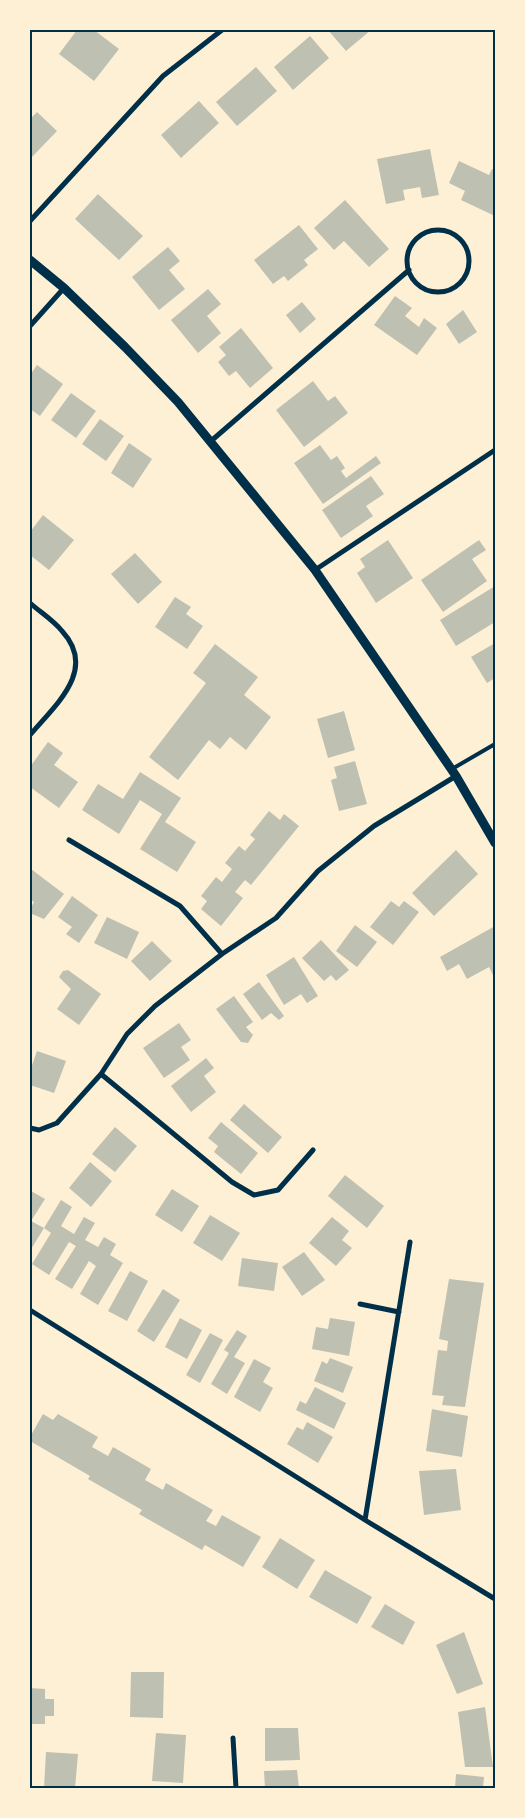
<svg xmlns="http://www.w3.org/2000/svg" width="525" height="1818" font-family="'Titillium Web',sans-serif">
<style>
.building{fill:#bec0b2}
.lines{fill:none;stroke-linecap:round;stroke-linejoin:round}
.service{stroke:#003049;stroke-width:4}
.minor{stroke:#003049;stroke-width:5}
.tertiary{stroke:#003049;stroke-width:9}
.neatline{fill:none;stroke:#003049;stroke-width:2}
</style>
<rect width="100%" height="100%" fill="#fdf0d5"/>
<!-- building -->
<path class="building" d="M77 30H94L119 49 94 81 59 54Z
M328 30H371L346 51Z
M310 36 329 58 293 90 274 67Z
M256 67 277 91 237 126 216 102Z
M199 101 219 123 181 158 161 135Z
M37 112 57 131 30 159V119Z
M430 149 439 195 422 198 420 187 403 190 405 200 386 204 377 159Z
M459 161 489 175 492 169 495 170V216L461 200 465 191 449 183Z
M98 194 143 236 119 260 75 219Z
M345 200 389 249 369 267 344 241 334 250 314 228Z
M299 225 318 249 304 260 308 265 288 281 284 276 273 284 254 260Z
M168 247 180 261 169 270 185 289 159 310 132 277Z
M208 289 221 304 207 316 221 333 198 353 171 320Z
M395 296 412 308 405 316 419 327 424 318 437 328 417 355 374 325Z
M302 302 316 319 300 333 286 315Z
M463 310 477 332 459 344 446 324Z
M241 328 273 368 250 388 236 371 229 376 218 362 226 355 219 347Z
M37 365 63 384 40 416 30 409V375Z
M313 381 328 401 335 396 348 413 304 447 276 410Z
M71 393 96 411 76 438 51 420Z
M100 419 124 436 106 461 82 444Z
M129 443 152 459 133 488 111 473Z
M320 445 331 460 337 456 345 468 341 471 346 478 376 456 381 463 323 504 294 463Z
M371 476 384 494 366 506 373 516 341 538 322 510Z
M43 515 74 540 49 570 30 555V532Z
M388 540 413 578 376 603 357 573 365 567 360 559Z
M479 540 486 550 472 559 487 581 443 612 421 580Z
M135 553 162 582 138 604 111 574Z
M495 586V622L456 646 440 620Z
M175 597 191 607 186 614 203 626 187 649 155 627Z
M495 643V678L487 683 471 657Z
M215 644 258 677 244 695 271 717 246 750 230 737 220 749 209 740 178 780 149 757 206 683 193 673Z
M344 711 355 750 328 758 317 719Z
M48 742 63 753 54 765 78 782 59 808 30 787V767Z
M355 761 367 804 339 811 331 780 337 778 334 767Z
M140 772 181 798 165 822 196 842 177 872 140 849 162 814 140 800 119 834 82 810 98 784 123 799Z
M269 811 280 820 284 814 299 826 251 885 245 880 235 892 243 898 221 926 201 909 207 901 201 896 216 877 222 882 232 869 225 863 239 846 245 851 255 839 250 835Z
M456 850 478 874 434 916 412 893Z
M31 869 64 894 44 919 32 914 30 909 34 902 30 899Z
M72 896 98 915 79 943 66 934 72 927 58 917Z
M391 901 399 907 404 901 419 912 393 945 370 927Z
M107 917 139 932 127 959 94 943Z
M355 925 377 942 357 967 336 951Z
M495 926V979L489 967 467 979 459 964 447 971 440 957Z
M321 940 349 970 336 981 331 975 324 981 302 958Z
M152 941 172 961 150 981 131 961Z
M294 957 318 996 307 1003 301 994 284 1005 266 975Z
M68 970 101 994 79 1025 57 1009 71 989 59 977 63 971Z
M259 982 284 1016 279 1020 271 1013 262 1020 243 994Z
M234 996 253 1022 246 1027 253 1035 248 1043 241 1042 216 1009Z
M179 1023 191 1040 181 1047 190 1060 164 1078 143 1048Z
M37 1051 66 1061 54 1093 30 1085V1071Z
M206 1058 214 1068 204 1076 216 1092 191 1112 171 1086Z
M244 1104 282 1137 268 1153 230 1120Z
M221 1122 258 1153 241 1174 214 1152 218 1146 208 1138Z
M115 1127 137 1146 115 1172 92 1154Z
M90 1162 112 1181 91 1207 69 1188Z
M345 1175 384 1206 367 1228 328 1196Z
M172 1189 199 1206 182 1232 155 1215Z
M31 1191 45 1199 31 1221 44 1228 30 1251Z
M61 1200 72 1207 61 1226 74 1234 84 1217 95 1223 85 1240 98 1247 104 1237 116 1244 110 1255 123 1263 98 1305 80 1294 96 1266 89 1261 72 1289 55 1279 76 1246 69 1242 49 1275 32 1264 51 1233 44 1228Z
M210 1215 240 1233 222 1261 193 1243Z
M332 1217 349 1231 342 1240 352 1248 336 1266 309 1243Z
M304 1252 325 1280 302 1296 282 1267Z
M242 1258 278 1263 274 1291 238 1286Z
M130 1271 148 1281 127 1321 108 1311Z
M449 1279 484 1283 465 1407 442 1405 444 1396 432 1395 438 1350 447 1351 448 1341 439 1339Z
M163 1289 180 1300 154 1342 137 1331Z
M180 1318 202 1330 187 1359 165 1347Z
M330 1318 355 1322 349 1356 312 1349 316 1327 328 1329Z
M237 1330 247 1336 234 1357 245 1363 227 1394 211 1384 229 1353 224 1350Z
M210 1333 223 1340 200 1383 186 1375Z
M330 1358 353 1367 343 1393 314 1381 322 1361 327 1364Z
M254 1359 271 1368 263 1382 273 1388 260 1412 234 1397Z
M315 1387 346 1403 334 1429 296 1410 300 1401 306 1404Z
M432 1409 468 1416 462 1457 426 1451Z
M43 1414 53 1420 58 1414 98 1437 92 1447 108 1456 113 1447 151 1469 145 1480 163 1490 166 1483 213 1510 206 1521 216 1526 222 1515 261 1537 243 1567 205 1545 202 1550 139 1514 142 1510 88 1479 90 1476 30 1441V1437Z
M307 1422 333 1437 318 1463 287 1444 297 1427 303 1430Z
M456 1469 461 1510 424 1515 419 1471Z
M280 1538 315 1560 297 1589 262 1567Z
M325 1570 372 1597 357 1624 309 1597Z
M385 1604 415 1622 403 1645 371 1627Z
M464 1632 483 1684 457 1694 436 1645Z
M131 1672H164L163 1718 130 1717Z
M30 1688 45 1689V1699H54V1716H45V1724H30Z
M485 1707 493 1767H465L458 1712Z
M265 1728H298L300 1760 265 1761Z
M156 1733 186 1735 183 1783 152 1781Z
M46 1752 78 1754 75 1788H44Z
M297 1770 299 1788H265L264 1771Z
M456 1774 484 1777 483 1788H455Z"/>
<g class="lines">
<!-- service -->
<path class="service" d="M452 769 495 744"/>
<!-- minor -->
<path class="minor" d="M30 221 163 76 222 30
M407 261a31 31 0 1 1 62 0a31 31 0 1 1-62 0Z
M30 326 64 288
M211 441 409 270
M315 570 495 450
M30 603C40 612 53 620 62 631 98 670 55 705 30 735
M69 840 180 906 222 954
M101 1074 232 1182 254 1195 278 1190 313 1150
M30 1128 39 1130 57 1123 101 1074 127 1034 155 1006 222 954 276 918 318 871 374 826 456 776
M360 1304 399 1312
M30 1310 365 1520 495 1599
M365 1520 410 1242
M233 1738 236 1788"/>
<!-- tertiary -->
<path class="tertiary" d="M30 260 64 288 125 347 178 402 315 570 456 776 495 843"/>
</g>
<!-- border -->
<rect width="525" height="1818" fill="none" stroke="#fdf0d5" stroke-width="62"/>
<rect x="31" y="31" width="463" height="1756" class="neatline"/>
</svg>
